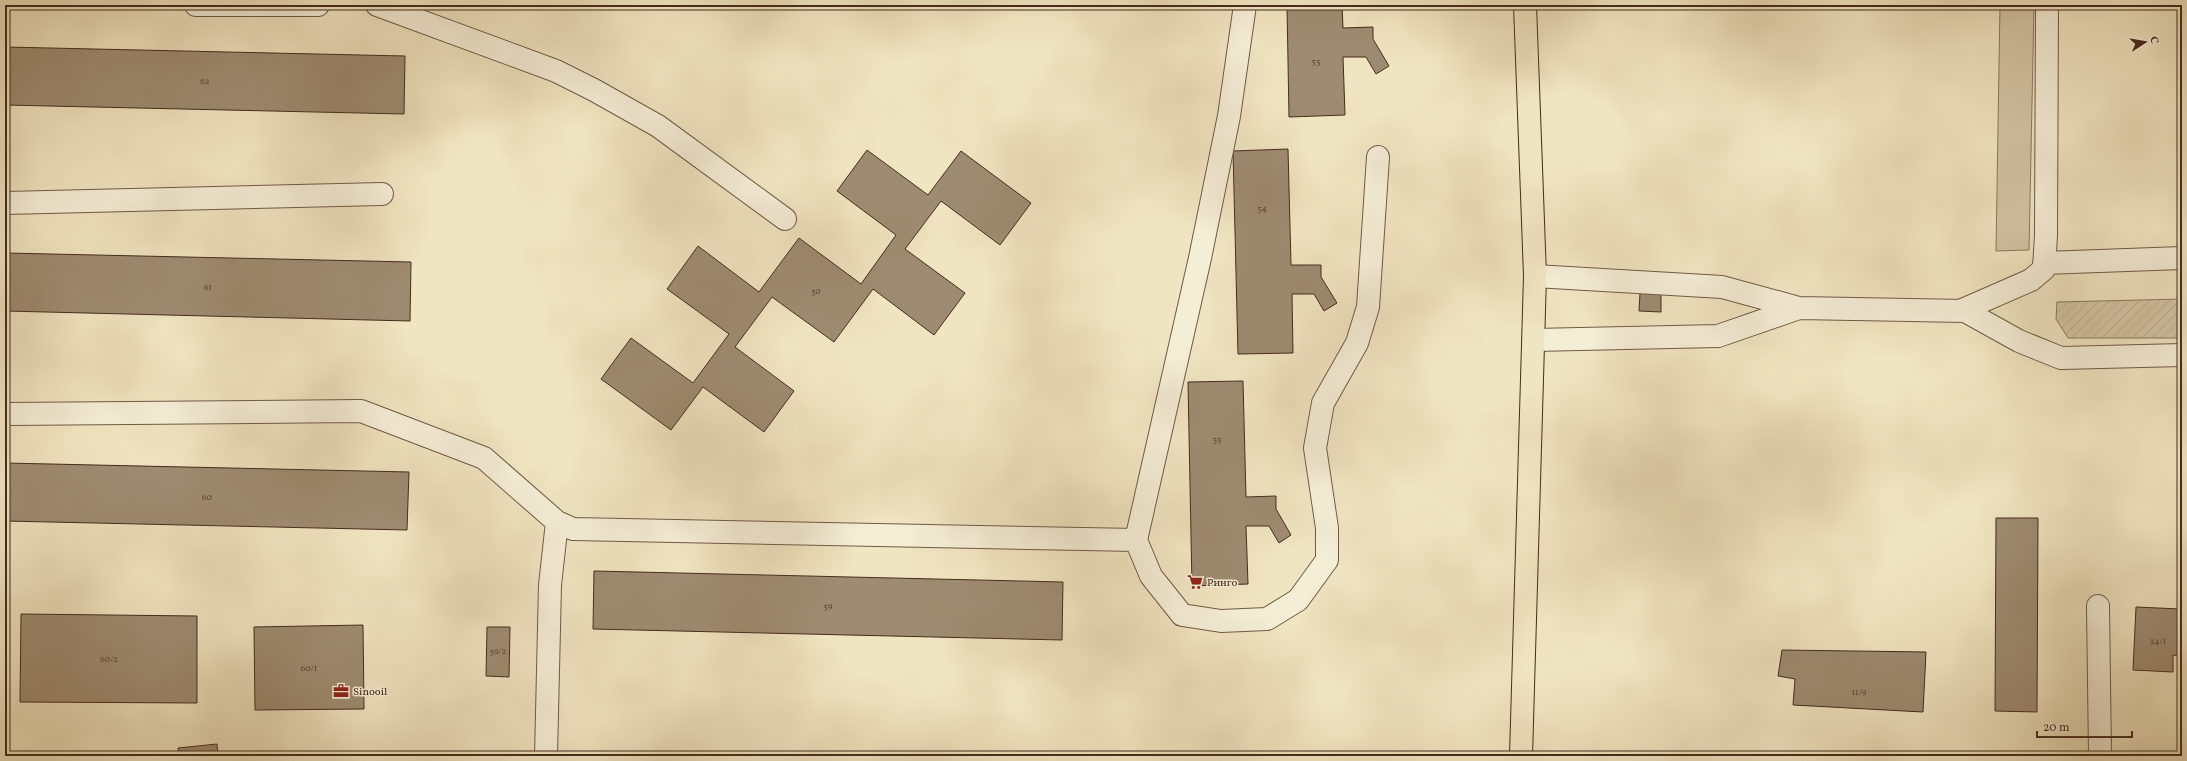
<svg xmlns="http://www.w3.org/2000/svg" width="2187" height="761" font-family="Vollkorn,serif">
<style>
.grass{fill:#d3c5a5;stroke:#8c7861}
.garden{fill:url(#garden-furrows);stroke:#8c7861}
.building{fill:#9e8c72;stroke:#452b1d}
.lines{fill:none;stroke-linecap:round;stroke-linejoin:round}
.minor-casing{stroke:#705a46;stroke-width:24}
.major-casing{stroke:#452b1d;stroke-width:24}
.minor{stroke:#f5eed7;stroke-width:22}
.major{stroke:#f0e5c1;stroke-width:22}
.labels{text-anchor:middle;stroke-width:3;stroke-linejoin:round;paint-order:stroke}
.number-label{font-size:9px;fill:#5b4332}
.poi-label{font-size:11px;fill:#452b1d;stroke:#f5eed7;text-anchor:start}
</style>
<defs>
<pattern id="garden-furrows" width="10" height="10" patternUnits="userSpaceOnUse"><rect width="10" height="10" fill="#d3c5a5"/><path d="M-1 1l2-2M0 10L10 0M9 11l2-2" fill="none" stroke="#b6a98e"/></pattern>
</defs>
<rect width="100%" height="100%" fill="#f0e5c1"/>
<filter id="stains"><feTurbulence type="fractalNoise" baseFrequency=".005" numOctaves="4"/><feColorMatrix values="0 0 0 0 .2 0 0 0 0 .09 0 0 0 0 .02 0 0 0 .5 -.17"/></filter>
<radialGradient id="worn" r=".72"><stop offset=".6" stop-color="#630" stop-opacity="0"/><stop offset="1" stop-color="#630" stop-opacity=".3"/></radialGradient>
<!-- grass -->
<path class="grass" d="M2000 5H2034L2029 250 1996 251Z"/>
<!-- garden -->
<path class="garden" d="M2182 299V338H2068L2056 319 2057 302Z"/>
<!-- building -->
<path class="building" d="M1287 5H1342L1343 28 1373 27V39L1389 66 1376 74 1366 57H1343L1345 115 1289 117Z
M5 47 405 56 404 114 5 105Z
M1288 149 1291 265H1321V277L1337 303 1324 311 1314 294H1292L1293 353 1238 354 1233 151Z
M867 150 928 195 961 151 1031 203 1000 245 941 201 905 249 965 293 934 335 873 289 834 342 772 297 735 347 794 391 764 432 703 387 671 430 601 379 631 338 693 383 729 334 667 289 698 246 759 292 799 238 861 284 896 235 837 191Z
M5 253 411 262 410 321 5 311Z
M1661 292V312L1639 311 1640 293Z
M1243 381 1246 497 1276 496V509L1291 535 1279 543 1269 526H1246L1248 584 1192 586 1188 382Z
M5 463 409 472 407 530 5 521Z
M1996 518H2038L2037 712 1995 711Z
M594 571 1063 582 1062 640 593 629Z
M2136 607 2180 609 2179 627H2182V656L2173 655V672L2133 670Z
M21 614 197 616V703L20 702Z
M363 625 364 709 255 710 254 627Z
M487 627H510L509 677 486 676Z
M1782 650 1926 652 1923 712 1793 705 1795 679 1778 676Z
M217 744 218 756H179L178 748Z"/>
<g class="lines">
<defs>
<path id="minor" d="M196 5H318
M377 5 556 71 594 90 658 126 785 219
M1245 5 1229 116 1200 258 1136 540 1151 576 1182 615 1221 621 1267 619 1298 600 1327 560V528L1315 448 1323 403 1357 343 1368 307 1378 157
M5 203 382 194
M2044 263 2182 258
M1535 276 1722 287 1799 308 1965 311 2019 341 2061 358 2182 355
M1960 311 2031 280 2044 269 2046 235 2047 5
M1534 340 1718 336 1799 308
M5 414 361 411 484 458 557 522 550 585 546 756
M557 522 573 529 1136 540
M2098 606 2100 756"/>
<path id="major" d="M1521 756 1535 276 1525 5"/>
</defs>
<!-- minor casing -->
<use href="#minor" class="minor-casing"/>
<!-- major casing -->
<use href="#major" class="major-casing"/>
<!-- minor -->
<use href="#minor" class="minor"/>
<!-- major -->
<use href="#major" class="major"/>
</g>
<!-- icons -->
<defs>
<symbol id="supermarket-bare" viewBox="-9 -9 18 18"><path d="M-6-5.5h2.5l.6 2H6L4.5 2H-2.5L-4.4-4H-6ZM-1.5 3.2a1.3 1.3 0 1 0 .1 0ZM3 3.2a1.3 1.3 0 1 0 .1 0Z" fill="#8f2418" stroke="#f5eed7" stroke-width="2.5" paint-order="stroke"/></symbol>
<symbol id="office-bare" viewBox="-9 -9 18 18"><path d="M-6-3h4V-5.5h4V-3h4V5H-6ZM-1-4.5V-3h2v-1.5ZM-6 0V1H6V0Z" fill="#8f2418" stroke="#f5eed7" stroke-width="2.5" paint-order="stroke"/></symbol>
</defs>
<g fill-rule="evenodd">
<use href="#supermarket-bare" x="1184" y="571" width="22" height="22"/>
<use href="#office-bare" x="330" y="680" width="22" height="22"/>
</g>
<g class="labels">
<!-- number labels -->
<g class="number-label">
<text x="1316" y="64">53</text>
<text x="205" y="84">62</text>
<text x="1262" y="211">54</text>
<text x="208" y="290">61</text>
<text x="816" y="294">50</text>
<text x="1217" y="442">55</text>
<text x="207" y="500">60</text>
<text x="828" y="609">59</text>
<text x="2158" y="644">24/1</text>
<text x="498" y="654">59/2</text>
<text x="109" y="662">60/2</text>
<text x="309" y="671">60/1</text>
<text x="1859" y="695">11/9</text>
</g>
<!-- poi labels -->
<g class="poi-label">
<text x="1207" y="586">Ринго</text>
<text x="353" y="695">Sinooil</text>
</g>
</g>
<!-- margin -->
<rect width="2187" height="761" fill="none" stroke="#f0e5c1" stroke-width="20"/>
<rect x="6" y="6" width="2175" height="749" fill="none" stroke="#452b1d" stroke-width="2"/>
<rect x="10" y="10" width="2167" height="741" fill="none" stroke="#452b1d"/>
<!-- north arrow -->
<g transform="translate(2145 42) rotate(78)" stroke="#f5eed7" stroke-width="3" paint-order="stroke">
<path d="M0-3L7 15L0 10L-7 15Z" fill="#452b1d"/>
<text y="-6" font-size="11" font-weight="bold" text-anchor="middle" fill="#452b1d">С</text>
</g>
<!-- scale -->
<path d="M2037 731v6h95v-6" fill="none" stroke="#452b1d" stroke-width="2"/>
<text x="2043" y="731" font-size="12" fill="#452b1d" stroke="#f5eed7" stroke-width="3" paint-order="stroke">20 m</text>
<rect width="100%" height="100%" filter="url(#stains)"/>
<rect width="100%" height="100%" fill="url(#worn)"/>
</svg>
